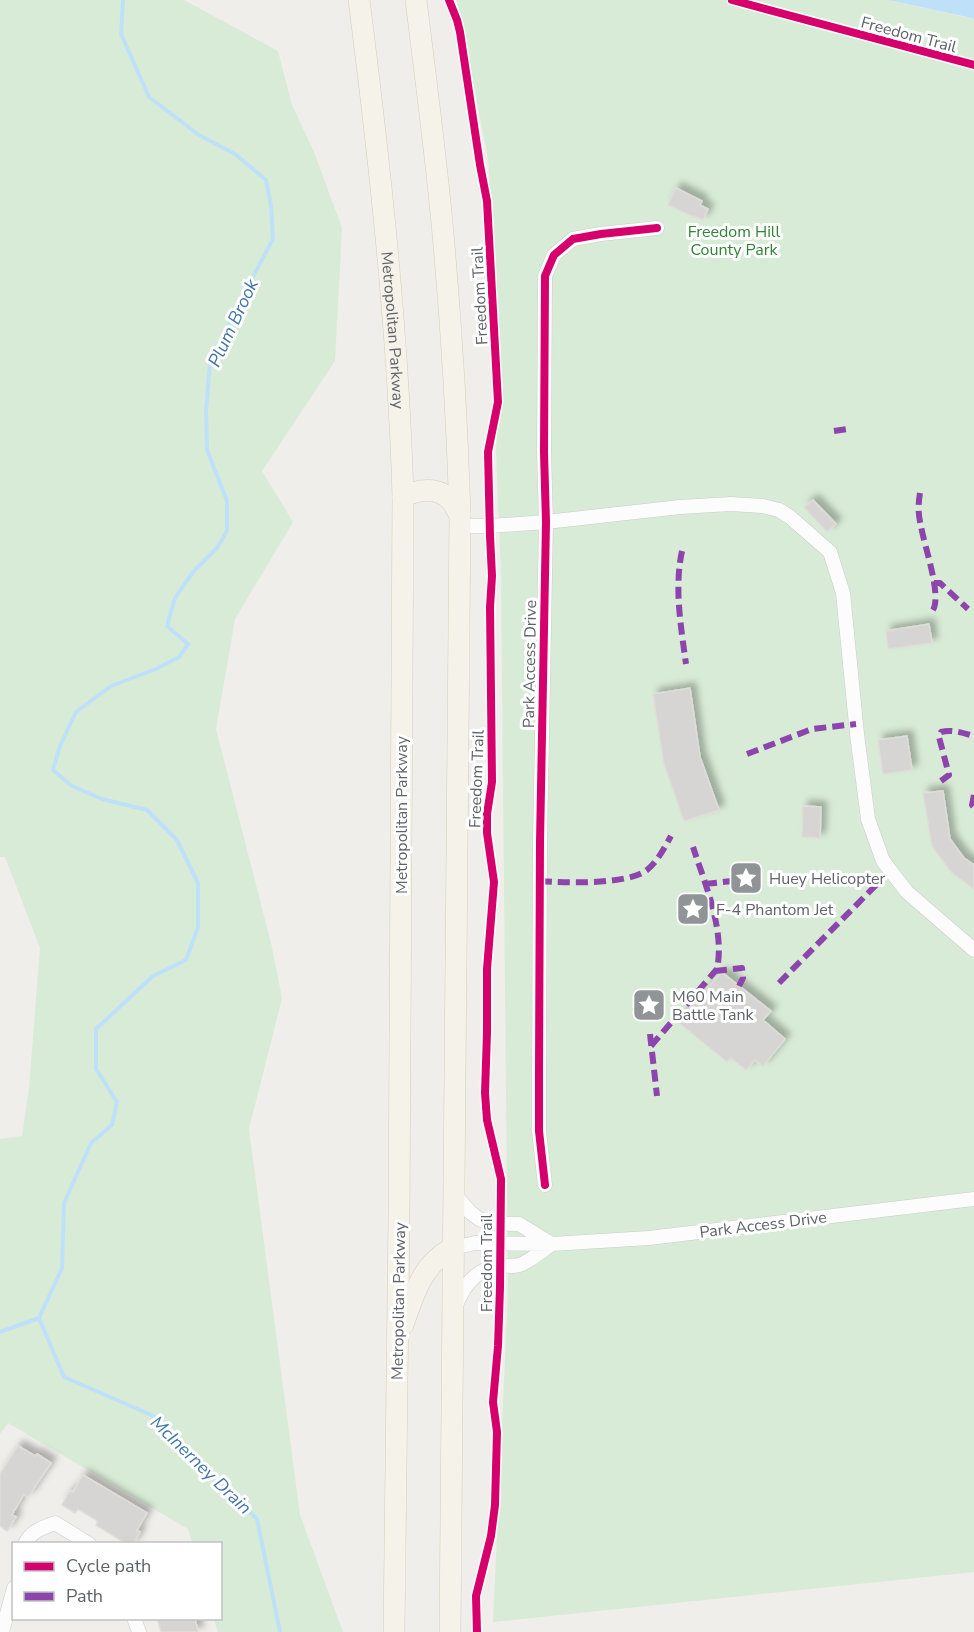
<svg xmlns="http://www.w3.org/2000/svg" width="974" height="1632" font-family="'Nunito Sans',sans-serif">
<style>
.green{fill:#d8ebd6}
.water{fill:#bfe0f9}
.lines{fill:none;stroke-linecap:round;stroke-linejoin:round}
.stream{stroke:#bfe0f9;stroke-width:4}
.building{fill:#d6d5d3;stroke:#deddd9;stroke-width:1.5;filter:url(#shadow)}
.street-casing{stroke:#cbcccc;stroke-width:15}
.primary-casing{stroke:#d7ceb8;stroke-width:22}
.street{stroke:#fdfcfc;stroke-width:14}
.primary{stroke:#f4f2e9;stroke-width:21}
.quiet{stroke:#8e44ad;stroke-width:6;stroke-dasharray:12 6;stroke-linecap:butt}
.cycleway-casing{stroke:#fff;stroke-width:11}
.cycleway{stroke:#d6006c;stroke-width:8}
.labels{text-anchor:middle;stroke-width:6;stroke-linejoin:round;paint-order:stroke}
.street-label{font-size:16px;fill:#5f6368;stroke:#fff}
.park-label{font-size:16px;fill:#348238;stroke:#fff}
.poi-label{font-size:16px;fill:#5f6368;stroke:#fff;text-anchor:start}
.water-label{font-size:18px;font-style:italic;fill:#4174aa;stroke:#fff}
</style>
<defs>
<filter id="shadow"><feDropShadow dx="5.5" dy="-5.5" stdDeviation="3" flood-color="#0004"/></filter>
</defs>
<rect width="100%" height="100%" fill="#efeeea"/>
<!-- green -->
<path class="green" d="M0 0H184L278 51 292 105 314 152 342 228 335 361 262 471 293 522 235 619 216 729 271 943 282 998 249 1129 300 1515 343 1632H218L214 1619 220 1618V1544L192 1543 188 1529 8 1423 0 1434V1139L22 1136 29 1088 40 948 5 857H0Z
M457 0H889L974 19V1572L493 1622 508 1294 501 576 496 451 501 354 488 159Z"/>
<!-- water -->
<path class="water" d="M889 0H974V19L967 17Z"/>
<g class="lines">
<!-- stream -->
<path class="stream" d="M39 1318 64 1377 156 1417 257 1519 280 1632
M0 1332 39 1318 62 1268 64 1203 91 1143 112 1125 117 1102 96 1069V1029L153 976 186 960 198 927V883L177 840 147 810 102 799 72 786 53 770 60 746 76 712 111 686 156 669 179 657 188 644 167 626 175 598 193 572 217 548 227 531V501L207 450 206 411 210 364 241 299 273 239 271 206 266 180 235 154 199 135 149 97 121 34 123 0"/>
</g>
<!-- building -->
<path class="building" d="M676 188 702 201 700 205 708 209 703 220 694 216V217L668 205Z
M813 500 836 524 827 532 804 507Z
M929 624 932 643 888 649 886 631Z
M690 688 700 757 719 810 684 821 664 764 653 694Z
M907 736 912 770 883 774 878 740Z
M943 791 950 839 964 858 974 865V889L951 872 932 846 923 793Z
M803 806 821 807 820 838 802 837Z
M720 974H724L771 1011 763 1020 785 1039 763 1066 755 1060 746 1070 731 1058 727 1062 678 1022 697 998 698 999Z
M18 1446 35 1456 37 1454 51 1463 28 1497 24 1494 12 1515 16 1517 7 1531 0 1526V1474Z
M83 1475 147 1513 137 1530 140 1532 133 1544H126L117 1538 96 1525 98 1521 81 1511 78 1509 75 1513 62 1505 70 1491 73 1492Z
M157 1618H195L198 1632H161Z"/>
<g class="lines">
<defs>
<path id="street" d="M460 526H490L546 522 680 507 731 504 763 506 779 510 790 517 830 552 843 593 857 734 868 819 883 861 907 892 974 950
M545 1185 539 1131V1070L540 842 546 522 544 452 545 276 554 255 573 239 601 234 657 228
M454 1194 470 1212 479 1219 489 1223 519 1224 550 1243
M454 1248 475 1243 552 1244 649 1238 974 1199
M456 1305C464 1285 477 1268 500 1266 506 1265 514 1267 519 1265 529 1262 543 1250 552 1244
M25 1544C31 1531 42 1528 55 1523L89 1544
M134 1618 139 1632
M2 1632 14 1588"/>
<g id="primary">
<path id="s1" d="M359 0C380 165 398 330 403 497L399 1217 394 1632"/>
<path d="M416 0C425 74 435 148 442 223 451 320 457 417 460 515L450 1632"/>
<path d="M403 497C418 489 440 486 452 502 455 506 457 511 460 515"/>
<path d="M403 1325C413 1296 423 1261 454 1248"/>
</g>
</defs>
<!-- street casing -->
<use href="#street" class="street-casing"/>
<!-- primary casing -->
<use href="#primary" class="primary-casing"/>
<!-- street -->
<use href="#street" class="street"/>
<!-- primary -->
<use href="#primary" class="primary"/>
<!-- quiet -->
<path class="quiet" d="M834 431 847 429
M920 493C918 504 918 515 921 526 924 545 942 595 933 610
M682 551C674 588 681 627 686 664
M934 583H940L968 609
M747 754 812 729 856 724
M941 781 949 775 939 737 941 732C952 729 963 733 974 736
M974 795 972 805 974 807
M540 881C565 883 627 885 647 870 658 861 664 848 671 836
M705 884 732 881
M715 971 742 968 743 978 739 986
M779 983 885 876
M650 1034 657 1096
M651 1046 717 969C725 930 705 884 693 847"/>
<defs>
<path id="cycleway" d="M449 0 457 20 460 32 480 165 487 201 498 402 488 452 490 536 492 576 490 607 492 782 487 814V833L494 882 487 969V1032L485 1093 487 1120 501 1179 500 1287 498 1346 493 1402 497 1432 495 1505 491 1536 476 1596 477 1632
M732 0 974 65
M545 1185 539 1131V1070L540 842 546 522 544 452 545 276 554 255 573 239 601 234 657 228"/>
</defs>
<!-- cycleway casing -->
<use href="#cycleway" class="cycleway-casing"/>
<!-- cycleway -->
<use href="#cycleway" class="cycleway"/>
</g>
<!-- icons -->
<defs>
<symbol id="sight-square" viewBox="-11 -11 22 22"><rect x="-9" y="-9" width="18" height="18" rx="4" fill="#919496" stroke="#fff"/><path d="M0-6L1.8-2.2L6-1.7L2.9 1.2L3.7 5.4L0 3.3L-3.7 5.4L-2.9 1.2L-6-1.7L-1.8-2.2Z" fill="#fff"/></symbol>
</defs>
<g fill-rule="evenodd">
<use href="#sight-square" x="727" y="859" width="38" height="38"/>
<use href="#sight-square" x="674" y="890" width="38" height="38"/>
<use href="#sight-square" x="630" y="986" width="38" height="38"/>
</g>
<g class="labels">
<!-- street labels -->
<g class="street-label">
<text transform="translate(909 34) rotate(15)" y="6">Freedom Trail</text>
<text transform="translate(479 296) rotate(-93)" y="6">Freedom Trail</text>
<text dy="6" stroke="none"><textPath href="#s1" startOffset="332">Metropolitan Parkway</textPath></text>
<text transform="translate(529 664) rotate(-89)" y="6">Park Access Drive</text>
<text transform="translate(476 779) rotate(-88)" y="6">Freedom Trail</text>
<text transform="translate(401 815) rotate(-90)" y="6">Metropolitan Parkway</text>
<text transform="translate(763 1224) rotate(-7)" y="6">Park Access Drive</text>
<text transform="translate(486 1263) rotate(-90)" y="6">Freedom Trail</text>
<text transform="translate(398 1301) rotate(-89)" y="6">Metropolitan Parkway</text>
</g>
<!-- park labels -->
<g class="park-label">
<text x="734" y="237">Freedom Hill<tspan x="734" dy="18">County Park</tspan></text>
</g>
<!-- poi labels -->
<g class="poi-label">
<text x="769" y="884">Huey Helicopter</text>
<text x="716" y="915">F-4 Phantom Jet</text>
<text x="672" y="1002">M60 Main<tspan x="672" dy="18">Battle Tank</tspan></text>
</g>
<!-- water labels -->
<g class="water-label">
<text transform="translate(233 323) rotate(-65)" y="6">Plum Brook</text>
<text transform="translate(201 1465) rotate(44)" y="6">McInerney Drain</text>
</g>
</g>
<!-- legend -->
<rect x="12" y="1542" width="210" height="78" fill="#ffffff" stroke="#bfc1c3" stroke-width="1.5"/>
<rect x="24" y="1562" width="30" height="9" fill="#d6006c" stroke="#bfc1c3" stroke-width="1.5"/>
<text x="66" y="1572" font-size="18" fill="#5f6368">Cycle path</text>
<rect x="24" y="1592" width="30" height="9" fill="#8e44ad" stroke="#bfc1c3" stroke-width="1.5"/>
<text x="66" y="1602" font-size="18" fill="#5f6368">Path</text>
</svg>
